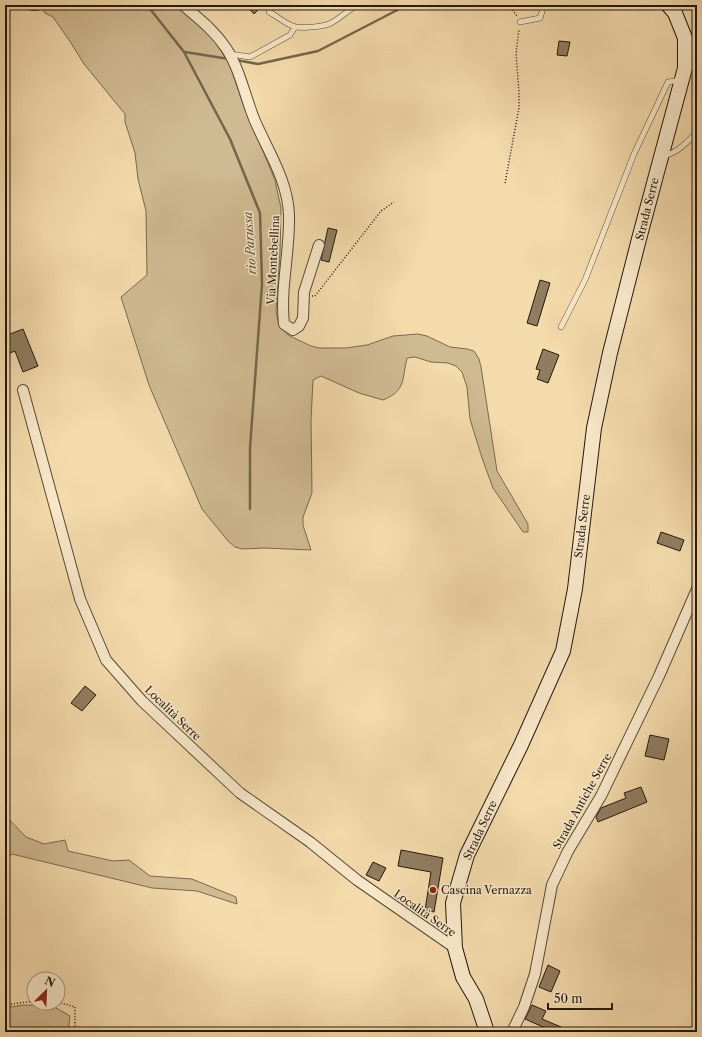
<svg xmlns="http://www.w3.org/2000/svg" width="702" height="1037" font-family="'Libre Caslon Text',serif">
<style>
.green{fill:#d0ba91;stroke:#7a694f}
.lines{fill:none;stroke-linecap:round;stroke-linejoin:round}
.stream{stroke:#76654c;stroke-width:2.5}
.building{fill:#907d60;stroke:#23180d}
.lane-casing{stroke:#574935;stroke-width:6}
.street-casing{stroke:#574935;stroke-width:12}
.secondary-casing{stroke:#23180d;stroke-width:16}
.path{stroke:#23180d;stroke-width:1.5;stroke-dasharray:1 2;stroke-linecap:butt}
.lane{stroke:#f8e8c9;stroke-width:5}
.street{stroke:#f8e8c9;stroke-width:10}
.secondary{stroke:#f8e8c9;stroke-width:14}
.poi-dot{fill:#8f2418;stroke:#f8e8c9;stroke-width:1.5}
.labels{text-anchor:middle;stroke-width:3;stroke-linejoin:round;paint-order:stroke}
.street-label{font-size:11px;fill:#23180d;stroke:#f8e8c9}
.poi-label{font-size:11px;fill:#23180d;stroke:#f8e8c9;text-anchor:start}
.water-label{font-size:12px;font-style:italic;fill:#5a4c37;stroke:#f8e8c9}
</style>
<rect width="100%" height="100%" fill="#f4dbac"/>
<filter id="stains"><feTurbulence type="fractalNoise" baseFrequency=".005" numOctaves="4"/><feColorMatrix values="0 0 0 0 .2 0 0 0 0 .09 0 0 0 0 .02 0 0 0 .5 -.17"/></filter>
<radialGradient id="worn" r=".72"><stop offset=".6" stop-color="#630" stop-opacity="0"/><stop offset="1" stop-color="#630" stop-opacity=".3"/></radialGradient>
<!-- green -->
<path class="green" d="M40 5H173L195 20 212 37 230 65 241 98 275 180 281 208 280 255 276 311 278 321 288 335 311 346 319 348H346L367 345 393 336 418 334 427 336 450 347 467 349 474 351 479 359 481 367 497 471 528 524V532H523L493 488 482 458 470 419 467 387 462 372 456 366 448 363 431 362 415 357 407 358C402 379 406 391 383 400L359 393 321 376 313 380 311 420 312 493 303 517V525L311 550 264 548 243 549 235 547 228 541 202 509 149 385 121 297 147 275 146 211 138 179 135 153 125 122V114L84 64 71 43 53 17 45 13Z
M5 815 26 837 44 844 65 840 68 851 113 861 129 860 150 876 192 879 236 897 237 904 197 891 152 888 12 854 5 861Z
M23 1005 53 1006 70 1016 68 1032H5V1008Z"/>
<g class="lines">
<!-- stream -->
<path class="stream" d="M147 5 184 52 230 139 260 213 262 284 250 448V509
M185 52 229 59
M236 60 258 64 318 51 407 5"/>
</g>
<!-- building -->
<path class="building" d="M246 5H263L254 14Z
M559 41 570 42 567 56 557 55Z
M328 228 337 230 329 262 321 260Z
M540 280 550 283 537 326 527 323Z
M23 329 38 366 23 372 15 351 5 355V336Z
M543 349 559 355 548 383 537 379 540 370 536 369Z
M661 532 684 540 680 551 657 543Z
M85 686 96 695 82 711 71 703Z
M650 735 669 739 664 760 645 756Z
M641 787 647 802 598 822 596 817 601 808 626 798 624 793Z
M401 850 443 858 434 912 425 910 431 872 398 866Z
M373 862 386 868 379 881 366 875Z
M548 965 560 971 551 992 539 987Z
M532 1005 546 1011 542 1019 573 1032H549L550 1030 525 1019Z"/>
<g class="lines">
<defs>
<path id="lane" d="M269 12C277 16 288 26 296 27 305 28 323 27 331 23 341 18 348 9 359 5
M520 22 540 18 544 5
M230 54 250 57 290 35 295 27
M663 156C678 153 687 142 697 132
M561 327 585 280 634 154 668 82 681 80"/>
<path id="street" d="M32 5H37
M183 5C198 18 214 30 226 48 240 69 245 97 255 121 268 151 288 181 289 215 290 252 280 288 284 324L293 330 299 326 303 318 304 292 319 245
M23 390 80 599 106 660 142 701 240 793 310 842 357 880 455 948
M512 1032 524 1007 535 974 552 885 568 851 601 796 659 676 697 589"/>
<path id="secondary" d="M487 1032 476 999 463 977 455 948 453 903 467 855 521 745 563 651 575 589 594 428 610 353 639 239 685 68V38L675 13 668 5"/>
</defs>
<!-- lane casing -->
<use href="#lane" class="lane-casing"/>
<!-- street casing -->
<use href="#street" class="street-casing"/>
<!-- secondary casing -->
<use href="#secondary" class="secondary-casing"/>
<!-- path -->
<path class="path" d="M509 5 517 16
M505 183 519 108V92L516 54 519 29
M312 296H315L381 211 394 202
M58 1002 75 1007V1032
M5 1005 34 1001"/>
<!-- lane -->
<use href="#lane" class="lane"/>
<!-- street -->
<use href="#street" class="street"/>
<!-- secondary -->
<use href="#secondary" class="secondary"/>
</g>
<!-- markers -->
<circle class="poi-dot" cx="433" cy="890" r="4"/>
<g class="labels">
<!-- street labels -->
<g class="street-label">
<text transform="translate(647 209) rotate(-76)" y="4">Strada Serre</text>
<text transform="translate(273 260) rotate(-87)" y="4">Via Montebellina</text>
<text transform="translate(582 526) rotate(-83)" y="4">Strada Serre</text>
<text transform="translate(173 713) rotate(44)" y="4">Località Serre</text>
<text transform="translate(582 801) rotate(-61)" y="4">Strada Antiche Serre</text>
<text transform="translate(480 830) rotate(-65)" y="4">Strada Serre</text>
<text transform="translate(425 913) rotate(35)" y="4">Località Serre</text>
</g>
<!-- poi labels -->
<g class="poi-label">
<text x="441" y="894">Cascina Vernazza</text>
</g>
<!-- water labels -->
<g class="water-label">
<text transform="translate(250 243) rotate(-94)" y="4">rio Parussa</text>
</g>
</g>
<!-- margin -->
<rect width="702" height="1037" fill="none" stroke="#f4dbac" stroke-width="20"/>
<rect x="6" y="6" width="690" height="1025" fill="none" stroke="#23180d" stroke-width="2"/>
<rect x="10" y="10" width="682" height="1017" fill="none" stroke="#23180d"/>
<!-- north arrow -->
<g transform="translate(46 991) rotate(24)"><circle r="19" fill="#f8e8c9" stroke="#a3957e"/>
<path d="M0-3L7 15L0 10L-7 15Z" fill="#8f2418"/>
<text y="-6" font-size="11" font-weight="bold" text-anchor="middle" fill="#23180d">N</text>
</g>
<!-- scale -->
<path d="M548 1003v6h64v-6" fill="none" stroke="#23180d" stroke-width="2"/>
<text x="554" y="1003" font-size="12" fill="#23180d" stroke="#f8e8c9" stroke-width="3" paint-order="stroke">50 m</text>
<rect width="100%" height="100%" filter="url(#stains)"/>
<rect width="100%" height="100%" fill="url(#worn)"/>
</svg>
